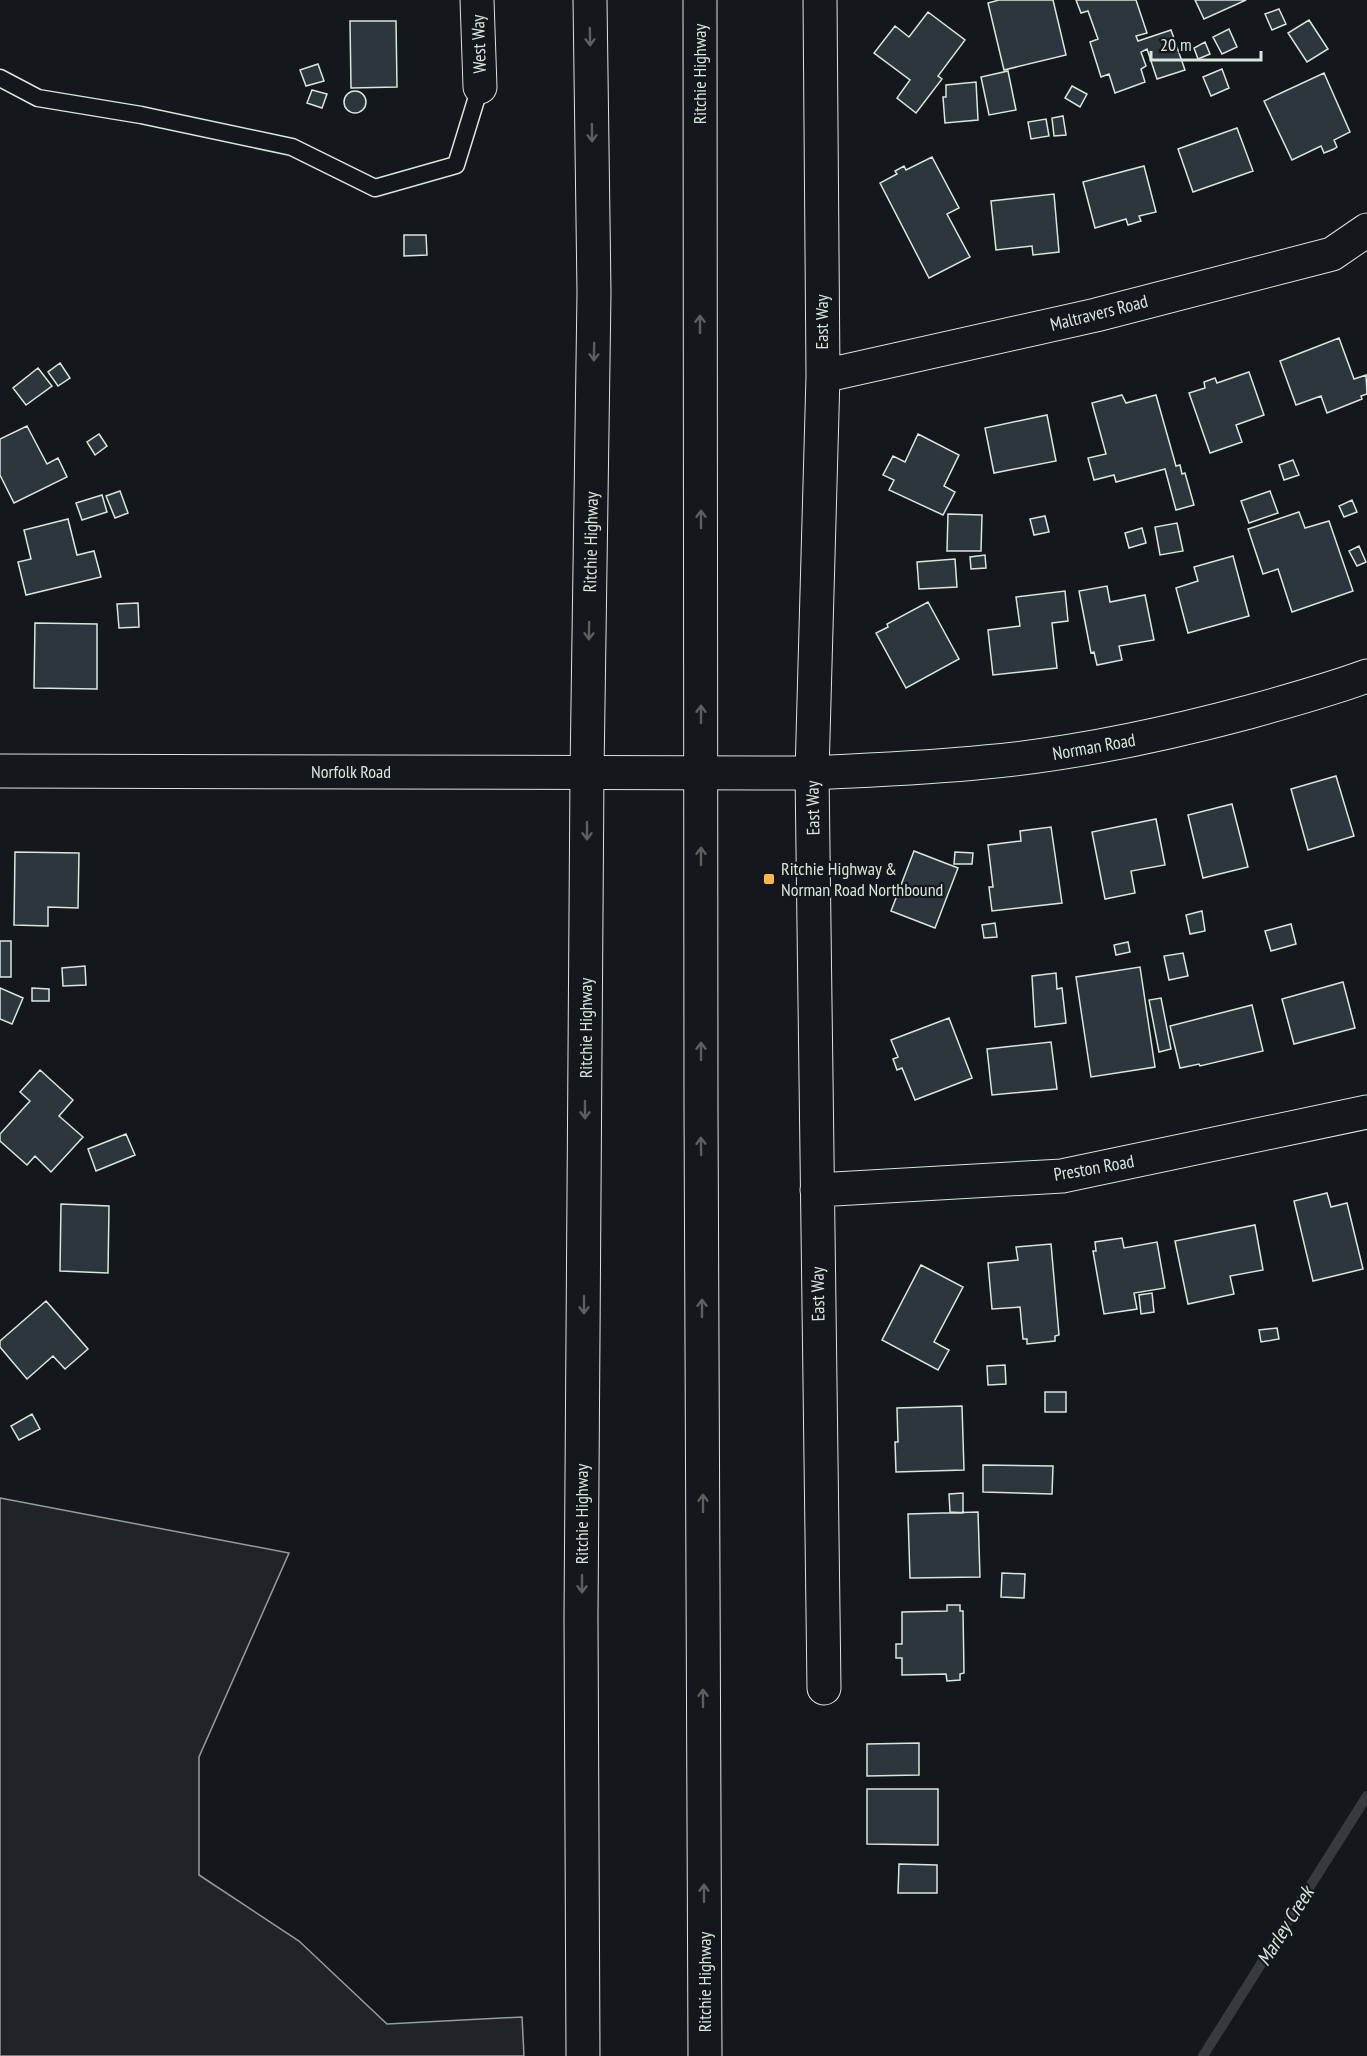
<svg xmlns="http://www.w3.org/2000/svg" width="1367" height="2056" font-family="'PT Sans Narrow',sans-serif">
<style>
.green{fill:#202428;stroke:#939e99;stroke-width:1.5}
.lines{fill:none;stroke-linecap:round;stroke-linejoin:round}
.stream{stroke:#363b3e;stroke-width:10}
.building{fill:#2c363c;stroke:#d8e6dc;stroke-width:1.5}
.lane-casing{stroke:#d8e6dc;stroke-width:19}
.street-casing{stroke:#d8e6dc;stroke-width:35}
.primary-casing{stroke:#d8e6dc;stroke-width:35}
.lane{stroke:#14181c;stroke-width:16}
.street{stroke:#14181c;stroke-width:33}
.primary{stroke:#14181c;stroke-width:33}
.oneway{stroke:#59605f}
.poi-dot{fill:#ffb74d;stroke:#14181c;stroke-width:2}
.labels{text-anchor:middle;stroke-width:4.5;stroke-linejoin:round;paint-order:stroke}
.street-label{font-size:18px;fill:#d8e6dc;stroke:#14181c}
.poi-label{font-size:18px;fill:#d8e6dc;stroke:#14181c;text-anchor:start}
.water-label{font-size:20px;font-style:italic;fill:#d8e6dc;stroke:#14181c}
</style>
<rect width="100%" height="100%" fill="#14181c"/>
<!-- green -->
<path class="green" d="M0 1498 289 1553 199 1757V1875L299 1941 387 2024 522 2017 524 2056H0Z"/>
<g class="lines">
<!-- stream -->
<path class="stream" d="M1203 2056 1367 1796"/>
</g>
<!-- building -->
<path class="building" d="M999 0H1053L1066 55 1004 70 988 3Z
M1076 0H1136L1147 33 1136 36 1138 41 1171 30 1185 70 1157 79 1147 49 1141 52 1146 66 1141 69 1145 82 1115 93 1109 74 1101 77 1090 42 1098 39 1088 11 1081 13Z
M1195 0H1246L1204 19Z
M1279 9 1286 24 1272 30 1265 14Z
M928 12 965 40 938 76 942 79 916 113 897 98 910 80 874 53 895 26 909 37Z
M1309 20 1328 49 1307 62 1288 33Z
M350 21H396L397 87 351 88Z
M1229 29 1237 47 1222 54 1213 37Z
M1205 42 1210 54 1198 59 1194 48Z
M318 64 324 81 306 86 300 70Z
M1222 69 1229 88 1211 96 1203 77Z
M1008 71 1016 110 989 115 981 77Z
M1324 73 1350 132 1334 140 1337 147 1334 149 1324 153 1321 146 1292 160 1264 101Z
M976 82 978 120 945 123 943 97H946V85Z
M1072 86 1087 94 1080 107 1065 98Z
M312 90 327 94 322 108 307 103Z
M344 102a11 11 0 1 1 22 0a11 11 0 1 1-22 0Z
M1063 116 1066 135 1054 136 1052 118Z
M1046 119 1049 136 1031 139 1028 122Z
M1237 128 1253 171 1193 192 1178 149Z
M932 157 959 208 947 214 970 257 929 278 880 183 897 174 895 171 904 166 906 170Z
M1144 166 1156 212 1139 216 1141 221 1128 225 1126 219 1095 228 1083 182Z
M1054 194 1059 252 1033 255 1032 246 996 250 991 201Z
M404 235H426L427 255 404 256Z
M1339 338 1354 379 1366 375 1367 394 1361 396 1362 399 1327 413 1321 396 1296 405 1280 361Z
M60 363 70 378 58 386 48 372Z
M38 368 52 386 26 405 13 388Z
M1249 372 1264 415 1236 425 1242 442 1210 453 1189 393 1205 388 1204 382 1215 378 1217 383Z
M1122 395 1126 403 1156 395 1176 466 1180 465 1182 474 1185 473 1194 505 1176 510 1165 469 1116 482 1114 475 1094 480 1088 458 1106 454 1092 403Z
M1047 415 1056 461 994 473 985 428Z
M27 426 47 464 58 458 67 477 14 503 0 475V439Z
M99 434 107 446 95 455 87 442Z
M918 434 959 455 944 486 955 492 943 515 889 490 894 480 883 475 893 456 905 462Z
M1293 460 1299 475 1284 480 1279 465Z
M120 491 128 513 115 518 106 496Z
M1270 491 1278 513 1249 523 1241 501Z
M102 495 107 512 82 520 76 503Z
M1352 500 1357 512 1344 517 1339 506Z
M1299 512 1305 528 1329 521 1353 591 1292 612 1278 569 1263 574 1248 529Z
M948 514 982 515 981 551H947Z
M1045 516 1049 532 1034 535 1030 519Z
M68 519 77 555 94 551 101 577 26 595 18 562 31 559 24 530Z
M1177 523 1183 551 1160 555 1155 527Z
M1142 528 1146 543 1129 548 1125 533Z
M1359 546 1366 562 1357 566 1349 551Z
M985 555 986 568 971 569 970 557Z
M1233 556 1249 616 1188 633 1176 588 1198 581 1194 567Z
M955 559 957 587 919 589 917 562Z
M1107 586 1110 602 1145 595 1154 640 1119 646 1122 660 1097 665 1094 652 1091 653 1079 591Z
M1065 591 1068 621 1052 623 1057 668 993 675 988 630 1020 626 1016 597Z
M928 602 959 659 906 688 876 633 888 627 887 624Z
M138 603 139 627 119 628 117 604Z
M35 623 97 624V689L34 688Z
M1336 776 1354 836 1308 850 1291 789Z
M1232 804 1248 867 1203 878 1188 815Z
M1156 819 1165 865 1131 871 1135 893 1105 899 1092 832Z
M1051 827 1062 903 992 911 989 887H993L988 845 1021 841 1020 831Z
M914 851 958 868 935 928 891 911Z
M15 852 79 853 78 908 48 907V926L14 925Z
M955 852 973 853 972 864H954Z
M1202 911 1205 931 1190 934 1186 915Z
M995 923 997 937 984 938 982 925Z
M1291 924 1296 944 1271 951 1265 931Z
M0 941H11V977H0Z
M1128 942 1130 952 1116 955 1114 945Z
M1183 953 1188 976 1169 980 1164 956Z
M85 966 86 985 63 986 62 968Z
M1140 967 1155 1067 1091 1077 1076 977Z
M1056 973 1057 989 1062 988 1066 1023 1035 1027 1032 976Z
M1343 982 1355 1028 1294 1044 1282 999Z
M0 988 23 998 12 1024 0 1019Z
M32 988 49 989V1001H32Z
M1161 998 1171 1049 1159 1052 1149 1000Z
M1252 1005 1263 1051 1200 1066 1199 1064 1180 1068 1170 1026Z
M949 1018 972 1078 915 1100 902 1068 897 1070 893 1059 898 1057 891 1040Z
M1051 1042 1057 1089 992 1095 987 1049Z
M40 1070 73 1100 59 1116 83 1137 51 1172 35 1156 27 1165 0 1141V1134L30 1101 20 1092Z
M126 1134 135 1155 96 1171 88 1149Z
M1327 1193 1331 1207 1347 1203 1363 1269 1313 1281 1294 1201Z
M61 1204 109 1206 108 1273 60 1271Z
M1255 1225 1263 1270 1230 1276 1234 1294 1188 1304 1175 1241Z
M1122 1238 1124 1248 1157 1242 1165 1288 1134 1293 1137 1309 1104 1314 1093 1251H1096L1095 1242Z
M1051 1244 1059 1335 1055 1336V1341L1027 1344V1339H1023L1020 1307 992 1309 988 1263 1018 1260 1016 1247Z
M921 1265 963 1287 934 1342 949 1350 938 1370 882 1340Z
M1152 1293 1154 1312 1141 1314 1139 1295Z
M46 1301 88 1349 65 1369 53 1356 27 1379 0 1347V1341Z
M1277 1328 1279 1339 1261 1342 1259 1330Z
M1005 1365 1006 1384 988 1385 987 1366Z
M1045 1392H1066V1412H1045Z
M962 1406 964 1470 896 1472 895 1442H898L897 1408Z
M32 1414 40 1429 19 1440 11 1426Z
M983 1465 1053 1466 1052 1494 983 1492Z
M963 1493V1513L950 1512 949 1494Z
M978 1512 980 1577 910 1578 908 1514Z
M1002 1573 1025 1574 1024 1598 1001 1597Z
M947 1605H960V1611H963L964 1673 960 1674V1680L947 1681 946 1674 902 1675V1658H896V1644H902V1612L947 1611Z
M919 1743V1775L867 1776V1744Z
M867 1789H938V1845L867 1844Z
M899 1864 937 1865V1893H898Z"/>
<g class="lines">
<defs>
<path id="lane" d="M0 78 38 98 141 115 292 147 375 188 456 165 480 87"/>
<path id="street" d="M477 0 480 87
M820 0 823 376 812 773 824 1688
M823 376 1096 315 1332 254 1367 230
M0 771 812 773C870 770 928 768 985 762 1075 754 1163 735 1249 712 1289 701 1329 690 1367 676
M817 1190 1062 1176 1367 1112"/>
<path id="primary" d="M700 0 701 1109 705 2056
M583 2056 581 1617 587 773 594 293 590 0"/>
</defs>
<!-- lane casing -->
<use href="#lane" class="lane-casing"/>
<!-- street casing -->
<use href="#street" class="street-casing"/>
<!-- primary casing -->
<use href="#primary" class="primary-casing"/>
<!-- lane -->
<use href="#lane" class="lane"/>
<!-- street -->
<use href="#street" class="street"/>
<!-- primary -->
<use href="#primary" class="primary"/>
</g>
<!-- one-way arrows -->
<defs><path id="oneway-shaft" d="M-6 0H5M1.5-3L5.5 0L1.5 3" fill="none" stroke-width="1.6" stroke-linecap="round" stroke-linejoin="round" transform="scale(1.5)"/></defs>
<g class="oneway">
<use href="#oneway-shaft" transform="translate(590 37) rotate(89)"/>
<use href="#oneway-shaft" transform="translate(592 133) rotate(89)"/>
<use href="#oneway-shaft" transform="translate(700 324) rotate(-90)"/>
<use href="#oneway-shaft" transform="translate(594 352) rotate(91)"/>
<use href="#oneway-shaft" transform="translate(701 519) rotate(-90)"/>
<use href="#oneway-shaft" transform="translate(589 631) rotate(91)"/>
<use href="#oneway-shaft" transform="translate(701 714) rotate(-90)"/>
<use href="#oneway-shaft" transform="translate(587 831) rotate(90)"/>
<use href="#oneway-shaft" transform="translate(701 856) rotate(-90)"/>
<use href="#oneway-shaft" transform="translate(701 1051) rotate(-90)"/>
<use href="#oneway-shaft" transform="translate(585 1110) rotate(90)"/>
<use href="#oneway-shaft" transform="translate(701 1146) rotate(-91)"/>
<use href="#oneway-shaft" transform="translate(584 1305) rotate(90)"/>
<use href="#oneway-shaft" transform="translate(702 1308) rotate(-90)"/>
<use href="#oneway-shaft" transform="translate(703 1503) rotate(-90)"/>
<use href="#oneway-shaft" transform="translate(582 1584) rotate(90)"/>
<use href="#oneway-shaft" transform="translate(703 1698) rotate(-90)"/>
<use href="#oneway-shaft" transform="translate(704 1893) rotate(-90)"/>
</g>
<!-- markers -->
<rect class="poi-dot" x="763" y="873" width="12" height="12" rx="3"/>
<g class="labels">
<!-- street labels -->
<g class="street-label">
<text transform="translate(479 44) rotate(-92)" y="6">West Way</text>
<text transform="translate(700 74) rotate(-90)" y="6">Ritchie Highway</text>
<text transform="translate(1099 313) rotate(-14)" y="6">Maltravers Road</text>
<text transform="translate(822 322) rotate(-90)" y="6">East Way</text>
<text transform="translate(591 542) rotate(-89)" y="6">Ritchie Highway</text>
<text transform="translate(1094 747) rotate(-10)" y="6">Norman Road</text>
<text x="351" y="778">Norfolk Road</text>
<text transform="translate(813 808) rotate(-91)" y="6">East Way</text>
<text transform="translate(586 1028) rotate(-90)" y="6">Ritchie Highway</text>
<text transform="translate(1094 1168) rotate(-10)" y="6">Preston Road</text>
<text transform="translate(818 1294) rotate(-91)" y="6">East Way</text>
<text transform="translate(582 1514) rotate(-90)" y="6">Ritchie Highway</text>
<text transform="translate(705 1982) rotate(-90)" y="6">Ritchie Highway</text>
</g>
<!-- poi labels -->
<g class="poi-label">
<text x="781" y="875">Ritchie Highway &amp;<tspan x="781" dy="21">Norman Road Northbound</tspan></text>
</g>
<!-- water labels -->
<g class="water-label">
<text transform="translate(1285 1926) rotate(-58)" y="7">Marley Creek</text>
</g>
</g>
<!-- scale -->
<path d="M1151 51v9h110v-9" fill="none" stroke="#d8e6dc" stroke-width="3"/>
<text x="1160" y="51" font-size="18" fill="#d8e6dc" stroke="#14181c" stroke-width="4.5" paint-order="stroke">20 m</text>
</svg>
